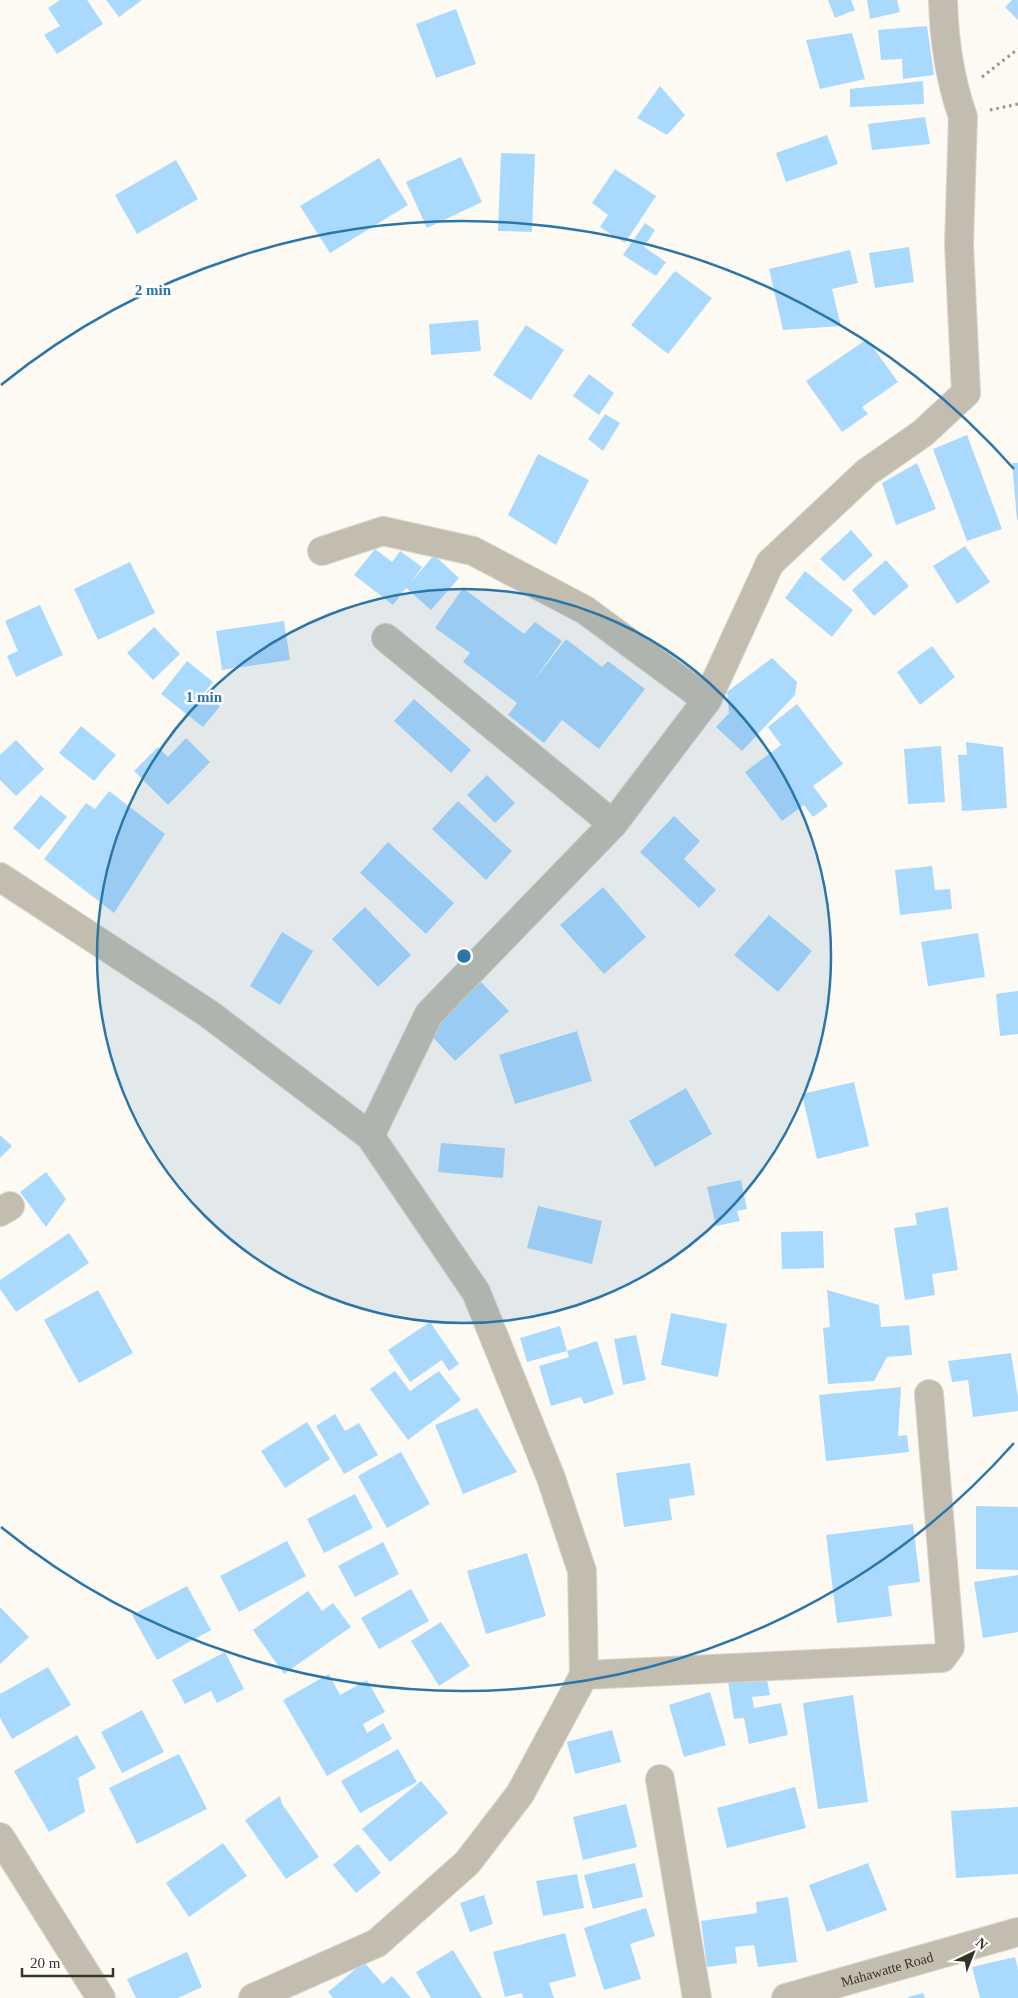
<svg xmlns="http://www.w3.org/2000/svg" width="1018" height="1998" font-family="Georgia,serif">
<style>
.building{fill:#aad9fe}
.lines{fill:none;stroke-linecap:round;stroke-linejoin:round}
.minor-casing{stroke:#dad6cf;stroke-width:30}
.path{stroke:#959188;stroke-width:3;stroke-dasharray:2.5 4;stroke-linecap:butt}
.minor{stroke:#c3bdb0;stroke-width:28}
.ring{fill:none;stroke:#2b75a8;stroke-width:2.5}
.labels{text-anchor:middle;stroke-width:5;stroke-linejoin:round;paint-order:stroke}
.street-label{font-size:14px;fill:#393428;stroke:#fff}
.centre{fill:#2b75a8;stroke:#fff;stroke-width:2.5}
.ring-label{font-size:15px;text-anchor:middle;font-weight:bold;fill:#2b75a8;stroke:#fff;stroke-width:5;stroke-linejoin:round;paint-order:stroke}
</style>
<rect width="100%" height="100%" fill="#fdfaf4"/>
<!-- building -->
<path class="building" d="M60 0H87L103 24 57 54 44 35 60 26 48 8Z
M106 0H142L119 17Z
M828 0H851L855 10 835 18Z
M867 0H897L900 12 870 19Z
M1012 0H1018V20L1005 7Z
M456 9 476 64 436 78 416 24Z
M927 26 934 75 903 79 902 59 881 60 878 30Z
M852 33 865 79 820 89 806 40Z
M923 81 924 104 850 107V89Z
M660 86 685 115 667 135 637 118Z
M925 117 930 144 872 150 868 124Z
M827 135 838 164 786 182 776 153Z
M501 153 535 154 532 232 498 231Z
M461 157 482 202 427 228 406 182Z
M379 158 408 205 330 253 300 206Z
M176 160 198 199 137 234 115 195Z
M615 169 656 196 625 243 600 227 608 215 592 203Z
M645 223 655 230 644 247 666 262 656 276 623 255Z
M909 247 914 282 875 288 869 253Z
M850 250 858 283 832 289 841 326 783 330 769 269Z
M675 271 712 298 668 354 631 325Z
M478 320 481 351 431 355 429 324Z
M526 325 564 350 531 400 493 375Z
M867 339 898 382 862 407 868 414 842 432 806 381Z
M589 374 614 393 599 415 573 396Z
M605 414 620 423 603 451 588 439Z
M967 435 1002 529 967 541 933 449Z
M538 454 589 480 556 545 508 515Z
M917 463 936 509 896 525 882 483Z
M1012 463H1018V520H1017Z
M851 530 873 555 844 581 820 559Z
M965 546 990 582 957 604 933 566Z
M375 549 392 562 400 551 422 567 412 581 434 555 459 578 431 610 406 588 393 605 354 575Z
M886 560 909 586 874 616 852 590Z
M130 562 155 613 98 640 74 589Z
M805 571 853 610 832 637 785 598Z
M463 588 524 634 535 622 562 641 532 683 566 639 602 667 608 661 645 689 599 749 562 720 544 743 508 715 517 703 463 662 470 653 435 628Z
M40 605 63 655 16 677 7 656 18 651 5 621Z
M284 621 290 660 222 670 216 631Z
M154 627 180 654 153 680 127 653Z
M932 646 955 677 920 705 897 672Z
M772 658 797 682 795 695 742 751 716 727 729 713 727 692Z
M187 661 213 682 204 693 220 706 203 727 161 694Z
M414 699 471 750 451 773 394 721Z
M797 704 843 764 813 786 828 806 813 817 804 805 782 821 745 772 781 745 768 727Z
M81 726 116 755 94 781 59 753Z
M186 738 210 762 168 805 134 771 158 747 168 757Z
M16 740 44 769 16 796 0 780V755Z
M966 742 1003 747 1007 808 962 811 958 755H967Z
M941 746 945 802 908 804 904 749Z
M487 775 515 803 495 823 467 795Z
M109 791 165 834 114 913 44 859 86 803 95 809Z
M41 795 67 817 39 850 13 828Z
M458 801 512 851 486 880 432 829Z
M674 816 700 841 684 859 716 890 699 908 640 852Z
M388 842 454 903 426 934 360 873Z
M932 866 935 890 950 889 952 909 900 915 895 870Z
M603 887 646 937 604 974 560 925Z
M365 907 411 955 378 987 332 939Z
M769 915 812 951 778 992 734 955Z
M282 932 313 951 280 1005 250 986Z
M978 933 985 977 928 986 921 942Z
M481 982 509 1011 455 1061 428 1032Z
M1018 991V1034L1000 1036 996 994Z
M577 1031 592 1081 515 1104 499 1055Z
M854 1082 869 1146 817 1159 802 1094Z
M686 1088 712 1134 655 1167 629 1121Z
M0 1135 12 1146 0 1158Z
M441 1143 505 1148 503 1178 438 1172Z
M46 1172 66 1199 46 1227 20 1192Z
M741 1180 747 1209 737 1211 740 1221 716 1226 707 1187Z
M538 1206 602 1221 592 1264 527 1248Z
M948 1207 958 1270 932 1274 935 1295 905 1300 894 1228 917 1225 915 1213Z
M823 1231 824 1268 782 1269 781 1232Z
M69 1233 89 1263 16 1312 0 1289V1280Z
M98 1290 133 1353 79 1383 44 1320Z
M827 1290 879 1305 881 1327 909 1325 912 1355 887 1357 874 1381 828 1384 823 1328 830 1327Z
M671 1313 727 1324 718 1377 661 1365Z
M430 1322 459 1364 449 1371 442 1360 410 1382 388 1350Z
M560 1326 567 1351 527 1362 520 1338Z
M636 1335 646 1380 623 1385 614 1339Z
M597 1341 614 1394 584 1404 581 1397 551 1406 539 1366 569 1357 567 1351Z
M1011 1353 1018 1398V1411L973 1417 968 1380 952 1382 948 1361Z
M395 1371 410 1391 439 1371 461 1400 408 1440 370 1389Z
M901 1387 898 1436 907 1435 909 1452 826 1461 819 1395Z
M477 1408 517 1472 463 1494 435 1425Z
M335 1414 345 1431 359 1423 378 1455 344 1474 316 1426Z
M307 1422 330 1459 285 1488 261 1451Z
M401 1452 430 1504 387 1528 358 1476Z
M690 1463 695 1495 669 1499 672 1520 624 1527 616 1473Z
M355 1494 373 1528 324 1553 307 1519Z
M976 1506 1018 1507V1570L976 1569Z
M913 1524 920 1582 888 1586 892 1616 837 1623 826 1535Z
M287 1541 306 1576 239 1612 220 1576Z
M383 1542 399 1574 355 1597 338 1566Z
M527 1553 546 1616 486 1634 467 1571Z
M1018 1575V1632L983 1638 974 1582Z
M187 1586 211 1630 157 1660 132 1615Z
M411 1589 429 1621 379 1649 361 1618Z
M308 1591 322 1611 333 1603 351 1627 284 1674 253 1630Z
M0 1607 29 1637 0 1664Z
M441 1622 470 1666 439 1686 411 1641Z
M225 1652 244 1689 217 1703 211 1691 185 1704 172 1680Z
M48 1667 71 1705 12 1739 0 1718V1694Z
M765 1670 770 1695 752 1697 754 1708 781 1703 788 1735 749 1744 744 1718 734 1719 727 1676Z
M329 1674 340 1695 367 1680 385 1712 363 1724 367 1733 383 1723 392 1739 327 1776 283 1700Z
M710 1692 726 1745 684 1757 669 1705Z
M853 1695 868 1802 818 1809 803 1703Z
M142 1710 164 1752 122 1773 101 1732Z
M612 1730 621 1762 575 1774 567 1742Z
M77 1735 96 1768 78 1778 85 1812 49 1832 14 1771Z
M398 1749 417 1782 360 1813 341 1781Z
M179 1754 207 1809 137 1844 109 1788Z
M421 1781 448 1813 390 1862 362 1829Z
M795 1787 806 1828 727 1848 717 1808Z
M280 1796 282 1804 319 1857 286 1879 245 1820Z
M626 1804 637 1847 583 1860 573 1817Z
M1018 1807V1874L956 1878 951 1811Z
M223 1843 247 1876 189 1917 166 1883Z
M358 1844 381 1873 356 1893 333 1865Z
M635 1863 643 1897 593 1909 584 1875Z
M868 1863 887 1910 827 1932 809 1885Z
M577 1874 584 1908 543 1916 536 1881Z
M484 1895 493 1924 470 1932 460 1903Z
M788 1897 797 1962 758 1967 754 1945 735 1947 737 1963 707 1967 701 1921 757 1913 756 1902Z
M646 1908 655 1936 630 1944 641 1979 604 1990 584 1928Z
M565 1933 576 1976 549 1983 554 1998H523L522 1993 505 1997 493 1952Z
M453 1950 482 1998H431L416 1972Z
M187 1952 202 1987 178 1998H136L127 1979Z
M1015 1957 1018 1970V1998H980L972 1967Z
M364 1962 383 1984 392 1976 411 1998H333L328 1992Z
M923 1993 925 1998H908V1997Z"/>
<g class="lines">
<defs>
<g id="minor">
<path d="M322 551 383 531 473 551 585 610 707 700"/>
<path d="M386 638 613 824"/>
<path d="M0 877 209 1014 370 1136 476 1292 551 1478 582 1571 584 1675 520 1794 467 1863 377 1943 253 1998"/>
<path d="M370 1136 429 1014 613 824 707 700 770 563 867 472 923 433 966 393 959 244 963 117C950 80 944 39 943 0"/>
<path d="M0 1212 10 1206"/>
<path d="M584 1675 942 1658 950 1647 929 1394"/>
<path d="M660 1779 697 1998"/>
<path d="M0 1837 101 1998"/>
<path id="s1" d="M786 1998 1018 1932"/>
</g>
</defs>
<!-- minor casing -->
<use href="#minor" class="minor-casing"/>
<!-- path -->
<path class="path" d="M982 77 1018 49
M990 110 1018 104"/>
<!-- minor -->
<use href="#minor" class="minor"/>
</g>
<!-- distance rings -->
<circle cx="464" cy="956" r="367" fill="#2b75a8" fill-opacity=".12"/>
<g class="ring">
<circle cx="464" cy="956" r="367"/>
<path d="M1014 1443A735 735 0 0 1 1 1527M1 385A735 735 0 0 1 1014 469"/>
</g>
<g class="labels">
<!-- street labels -->
<g class="street-label">
<text dy="5" stroke="none"><textPath href="#s1" startOffset="105">Mahawatte Road</textPath></text>
</g>
</g>
<circle cx="464" cy="956" r="8" class="centre"/>
<g class="ring-label">
<text x="153" y="295">2 min</text>
<text x="204" y="702">1 min</text>
</g>
<!-- north arrow -->
<g transform="translate(973 1953) rotate(43)" stroke="#ffffff" stroke-width="4" paint-order="stroke">
<path d="M0-4L9 19L0 12L-9 19Z" fill="#393428"/>
<text y="-8" font-size="14" font-weight="bold" text-anchor="middle" fill="#393428">N</text>
</g>
<!-- scale -->
<path d="M22 1968v8h91v-8" fill="none" stroke="#393428" stroke-width="2.5"/>
<text x="30" y="1968" font-size="15" fill="#393428" stroke="#ffffff" stroke-width="4" paint-order="stroke">20 m</text>
</svg>
